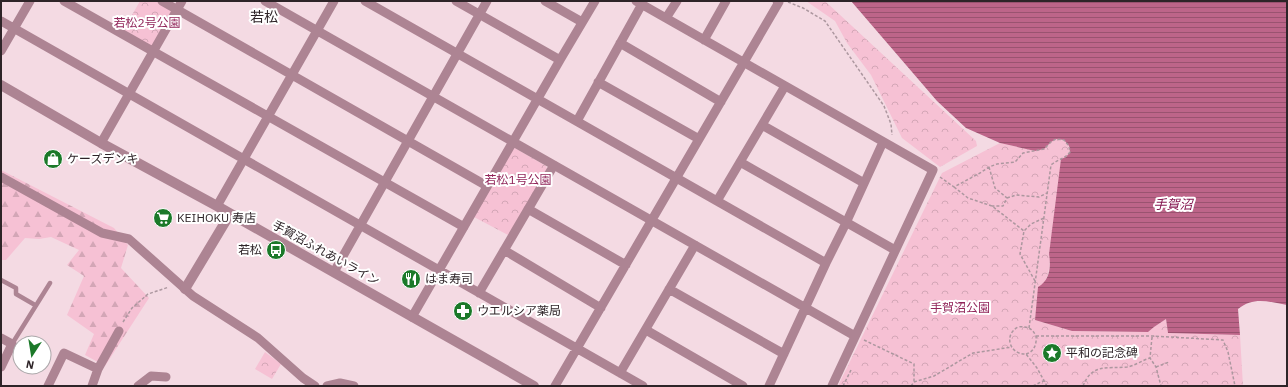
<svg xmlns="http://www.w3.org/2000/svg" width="1288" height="387" font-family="'IBM Plex Sans','Noto Sans JP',sans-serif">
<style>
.forest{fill:url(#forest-firs)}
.park{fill:url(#park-crowns)}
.water{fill:url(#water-rules)}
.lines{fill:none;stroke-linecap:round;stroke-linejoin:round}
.path{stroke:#ac979f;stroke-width:1.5;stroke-dasharray:3 2;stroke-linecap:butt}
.service{stroke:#ad8493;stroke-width:4.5}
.minor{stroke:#ad8493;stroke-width:9}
.tertiary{stroke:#ad8493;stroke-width:10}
.labels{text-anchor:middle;stroke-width:4;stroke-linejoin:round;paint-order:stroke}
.park-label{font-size:12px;fill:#91255a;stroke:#fff}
.poi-label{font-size:12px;fill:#2e2428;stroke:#fff;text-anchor:start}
.street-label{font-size:12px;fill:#2e2428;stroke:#fff}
.water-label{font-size:13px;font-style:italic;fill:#851750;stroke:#fff}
.quarter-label{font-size:14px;fill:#2e2428;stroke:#fff}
</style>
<defs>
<pattern id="forest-firs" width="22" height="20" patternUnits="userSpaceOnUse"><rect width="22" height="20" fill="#f6c1d4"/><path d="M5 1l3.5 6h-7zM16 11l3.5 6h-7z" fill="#d3a6b6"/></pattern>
<pattern id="park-crowns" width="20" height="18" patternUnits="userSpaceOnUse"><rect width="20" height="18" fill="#f6c1d4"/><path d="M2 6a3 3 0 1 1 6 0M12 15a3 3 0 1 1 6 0" fill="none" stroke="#d3a6b6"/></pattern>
<pattern id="water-rules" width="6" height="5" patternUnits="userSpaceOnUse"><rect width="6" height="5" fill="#bd6589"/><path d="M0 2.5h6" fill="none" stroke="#9a5370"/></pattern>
</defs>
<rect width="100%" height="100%" fill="#f4dae3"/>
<!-- forest -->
<path class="forest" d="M1 170 114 228 128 245 121 268 149 298 105 366 85 355 94 334 67 315 84 276 67 265 79 250 51 237 39 239 25 238 6 260H1Z"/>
<!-- park -->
<path class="park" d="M140 1H158L174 11 152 49 123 31Z
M806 1H825L976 141 977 146 940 167 902 138 871 75 847 43 835 21Z
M1056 139C1065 140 1069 143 1070 152L1066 157 1049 254C1052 272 1043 285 1038 301 1036 307 1036 314 1035 320L1072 331 1148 332 1154 327 1166 319 1168 333 1240 335 1243 386H838L942 173 1000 143 1035 151 1044 149 1051 142Z
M513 147 546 166 548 171 508 235 474 217Z
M265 352 281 364 272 379 255 369Z"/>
<!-- water -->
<path class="water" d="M851 1H1287V305C1269 302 1254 296 1238 309L1240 335 1168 333 1166 319 1154 327 1148 332 1072 331 1035 320 1038 287C1050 280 1051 267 1049 254L1061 159 1066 157 1070 152 1069 146 1064 140 1056 139 1051 142 1044 149 1035 151 1000 143 966 128 937 101Z"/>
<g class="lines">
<!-- path -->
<path class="path" d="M788 2 803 8 825 21 884 106 891 124 892 135
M989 167 995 188 1007 198 1003 206H992
M940 177 954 187 980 173 989 167 997 164 1015 162 1023 153 1044 149 1051 142 1056 139 1064 140 1069 146 1070 152C1065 159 1058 159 1051 165L1029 328
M954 187 968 198 992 206 1024 231
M1007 198 1016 195 1039 197 1047 193
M1035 281 1020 254 1024 231 1031 224 1044 218
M123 322 132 308 148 294 169 287
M1036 336H1152L1223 340 1228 352 1235 386
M1152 337 1150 358 1156 367 1161 386
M864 340 914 364V382
M1026 354C1034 352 1037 344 1036 336 1032 328 1027 326 1018 327 1003 335 1010 355 1026 354L1037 368 1047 386
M1156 367 1169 362
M843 386 851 370
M911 386 914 382 934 376 973 353 1012 347
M1033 386 1045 380
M1083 386C1092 363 1107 369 1127 367 1134 366 1143 360 1150 358"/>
<!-- service -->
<path class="service" d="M1 280 16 288V294L35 305
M12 344 50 283"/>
<!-- minor -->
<path class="minor" d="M64 1 464 227
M162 1 487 186
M265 1 855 336
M365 1 826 263 769 386
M456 1 560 60 595 1
M545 1 582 22
M636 1 933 170 832 386
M666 18 677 1
M1 21 643 386
M704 40 726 1
M620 43 721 102
M1 51 30 1
M598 82 699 139
M577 121 642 4
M762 125 864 183
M101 143 182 1
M740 162 895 250
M1 177 102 233 129 239 193 296 258 338 303 378 315 386
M717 201 785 86
M217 206 334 1
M528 209 626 265
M504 250 601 308
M826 263 846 223 883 142
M334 272 487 1
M669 289 784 354
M479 293 554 165
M412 317 560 60
M646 330 743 386
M1 338 12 344 1 367
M620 373 695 245
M48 386 64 353 98 369
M92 386 98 369 119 331
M138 386 151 376 166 377
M327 386 340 383 354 386
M555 386 779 2 777 1"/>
<!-- tertiary -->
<path class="tertiary" d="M1 85 101 143 217 206 534 386
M185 289 230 214"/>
</g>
<!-- icons -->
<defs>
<symbol id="shop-disc" viewBox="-11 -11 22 22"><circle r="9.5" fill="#1b7929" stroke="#fff"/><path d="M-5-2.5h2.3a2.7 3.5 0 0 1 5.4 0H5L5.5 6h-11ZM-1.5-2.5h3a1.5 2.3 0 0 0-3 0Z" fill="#fff"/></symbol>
<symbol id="supermarket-disc" viewBox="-11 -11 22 22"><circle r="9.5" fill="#1b7929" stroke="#fff"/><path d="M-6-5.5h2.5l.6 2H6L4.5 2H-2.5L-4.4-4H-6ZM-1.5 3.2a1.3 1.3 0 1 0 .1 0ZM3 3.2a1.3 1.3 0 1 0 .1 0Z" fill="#fff"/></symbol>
<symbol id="bus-disc" viewBox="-11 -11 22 22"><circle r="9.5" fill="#1b7929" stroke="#fff"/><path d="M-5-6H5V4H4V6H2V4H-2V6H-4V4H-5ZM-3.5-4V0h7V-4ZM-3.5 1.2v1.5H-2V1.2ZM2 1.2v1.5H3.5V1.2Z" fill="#fff"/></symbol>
<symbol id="restaurant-disc" viewBox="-11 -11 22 22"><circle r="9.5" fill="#1b7929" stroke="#fff"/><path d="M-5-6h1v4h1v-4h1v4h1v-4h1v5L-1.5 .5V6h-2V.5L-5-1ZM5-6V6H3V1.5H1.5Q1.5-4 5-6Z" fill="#fff"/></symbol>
<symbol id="pharmacy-disc" viewBox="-11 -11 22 22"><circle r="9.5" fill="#1b7929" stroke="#fff"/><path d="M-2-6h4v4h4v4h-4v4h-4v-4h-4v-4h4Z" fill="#fff"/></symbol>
<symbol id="sight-disc" viewBox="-11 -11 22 22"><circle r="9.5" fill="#1b7929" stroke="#fff"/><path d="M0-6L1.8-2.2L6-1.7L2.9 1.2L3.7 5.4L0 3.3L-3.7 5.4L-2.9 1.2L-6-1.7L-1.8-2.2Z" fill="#fff"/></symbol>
</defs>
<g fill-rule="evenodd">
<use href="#shop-disc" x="42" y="148" width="22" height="22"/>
<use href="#supermarket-disc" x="152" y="207" width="22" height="22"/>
<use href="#bus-disc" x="265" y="239" width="22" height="22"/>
<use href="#restaurant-disc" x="400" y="268" width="22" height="22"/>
<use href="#pharmacy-disc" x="452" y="300" width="22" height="22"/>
<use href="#sight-disc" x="1041" y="342" width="22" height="22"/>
</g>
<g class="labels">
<!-- park labels -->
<g class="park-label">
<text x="147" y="27">若松2号公園</text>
<text x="518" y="184">若松1号公園</text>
<text x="960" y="312">手賀沼公園</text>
</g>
<!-- poi labels -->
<g class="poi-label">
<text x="67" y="163">ケーズデンキ</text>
<text x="177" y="222">KEIHOKU 寿店</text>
<text x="262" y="254" text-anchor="end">若松</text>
<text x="425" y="283">はま寿司</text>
<text x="477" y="315">ウエルシア薬局</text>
<text x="1066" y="357">平和の記念碑</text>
</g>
<!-- street labels -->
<g class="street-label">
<text transform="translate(326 253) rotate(29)" y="4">手賀沼ふれあいライン</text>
</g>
<!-- water labels -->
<g class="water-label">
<text x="1173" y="209">手賀沼</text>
</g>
<!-- quarter labels -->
<g class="quarter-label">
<text x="264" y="22">若松</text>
</g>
</g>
<!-- border -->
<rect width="1288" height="387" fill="none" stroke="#2e2428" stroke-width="4"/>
<!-- north arrow -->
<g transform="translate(32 355) rotate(192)"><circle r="19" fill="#ffffff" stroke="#aba7a9"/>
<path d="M0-3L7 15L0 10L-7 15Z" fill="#1b7929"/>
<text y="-6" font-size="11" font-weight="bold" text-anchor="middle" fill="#2e2428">N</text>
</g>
</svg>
